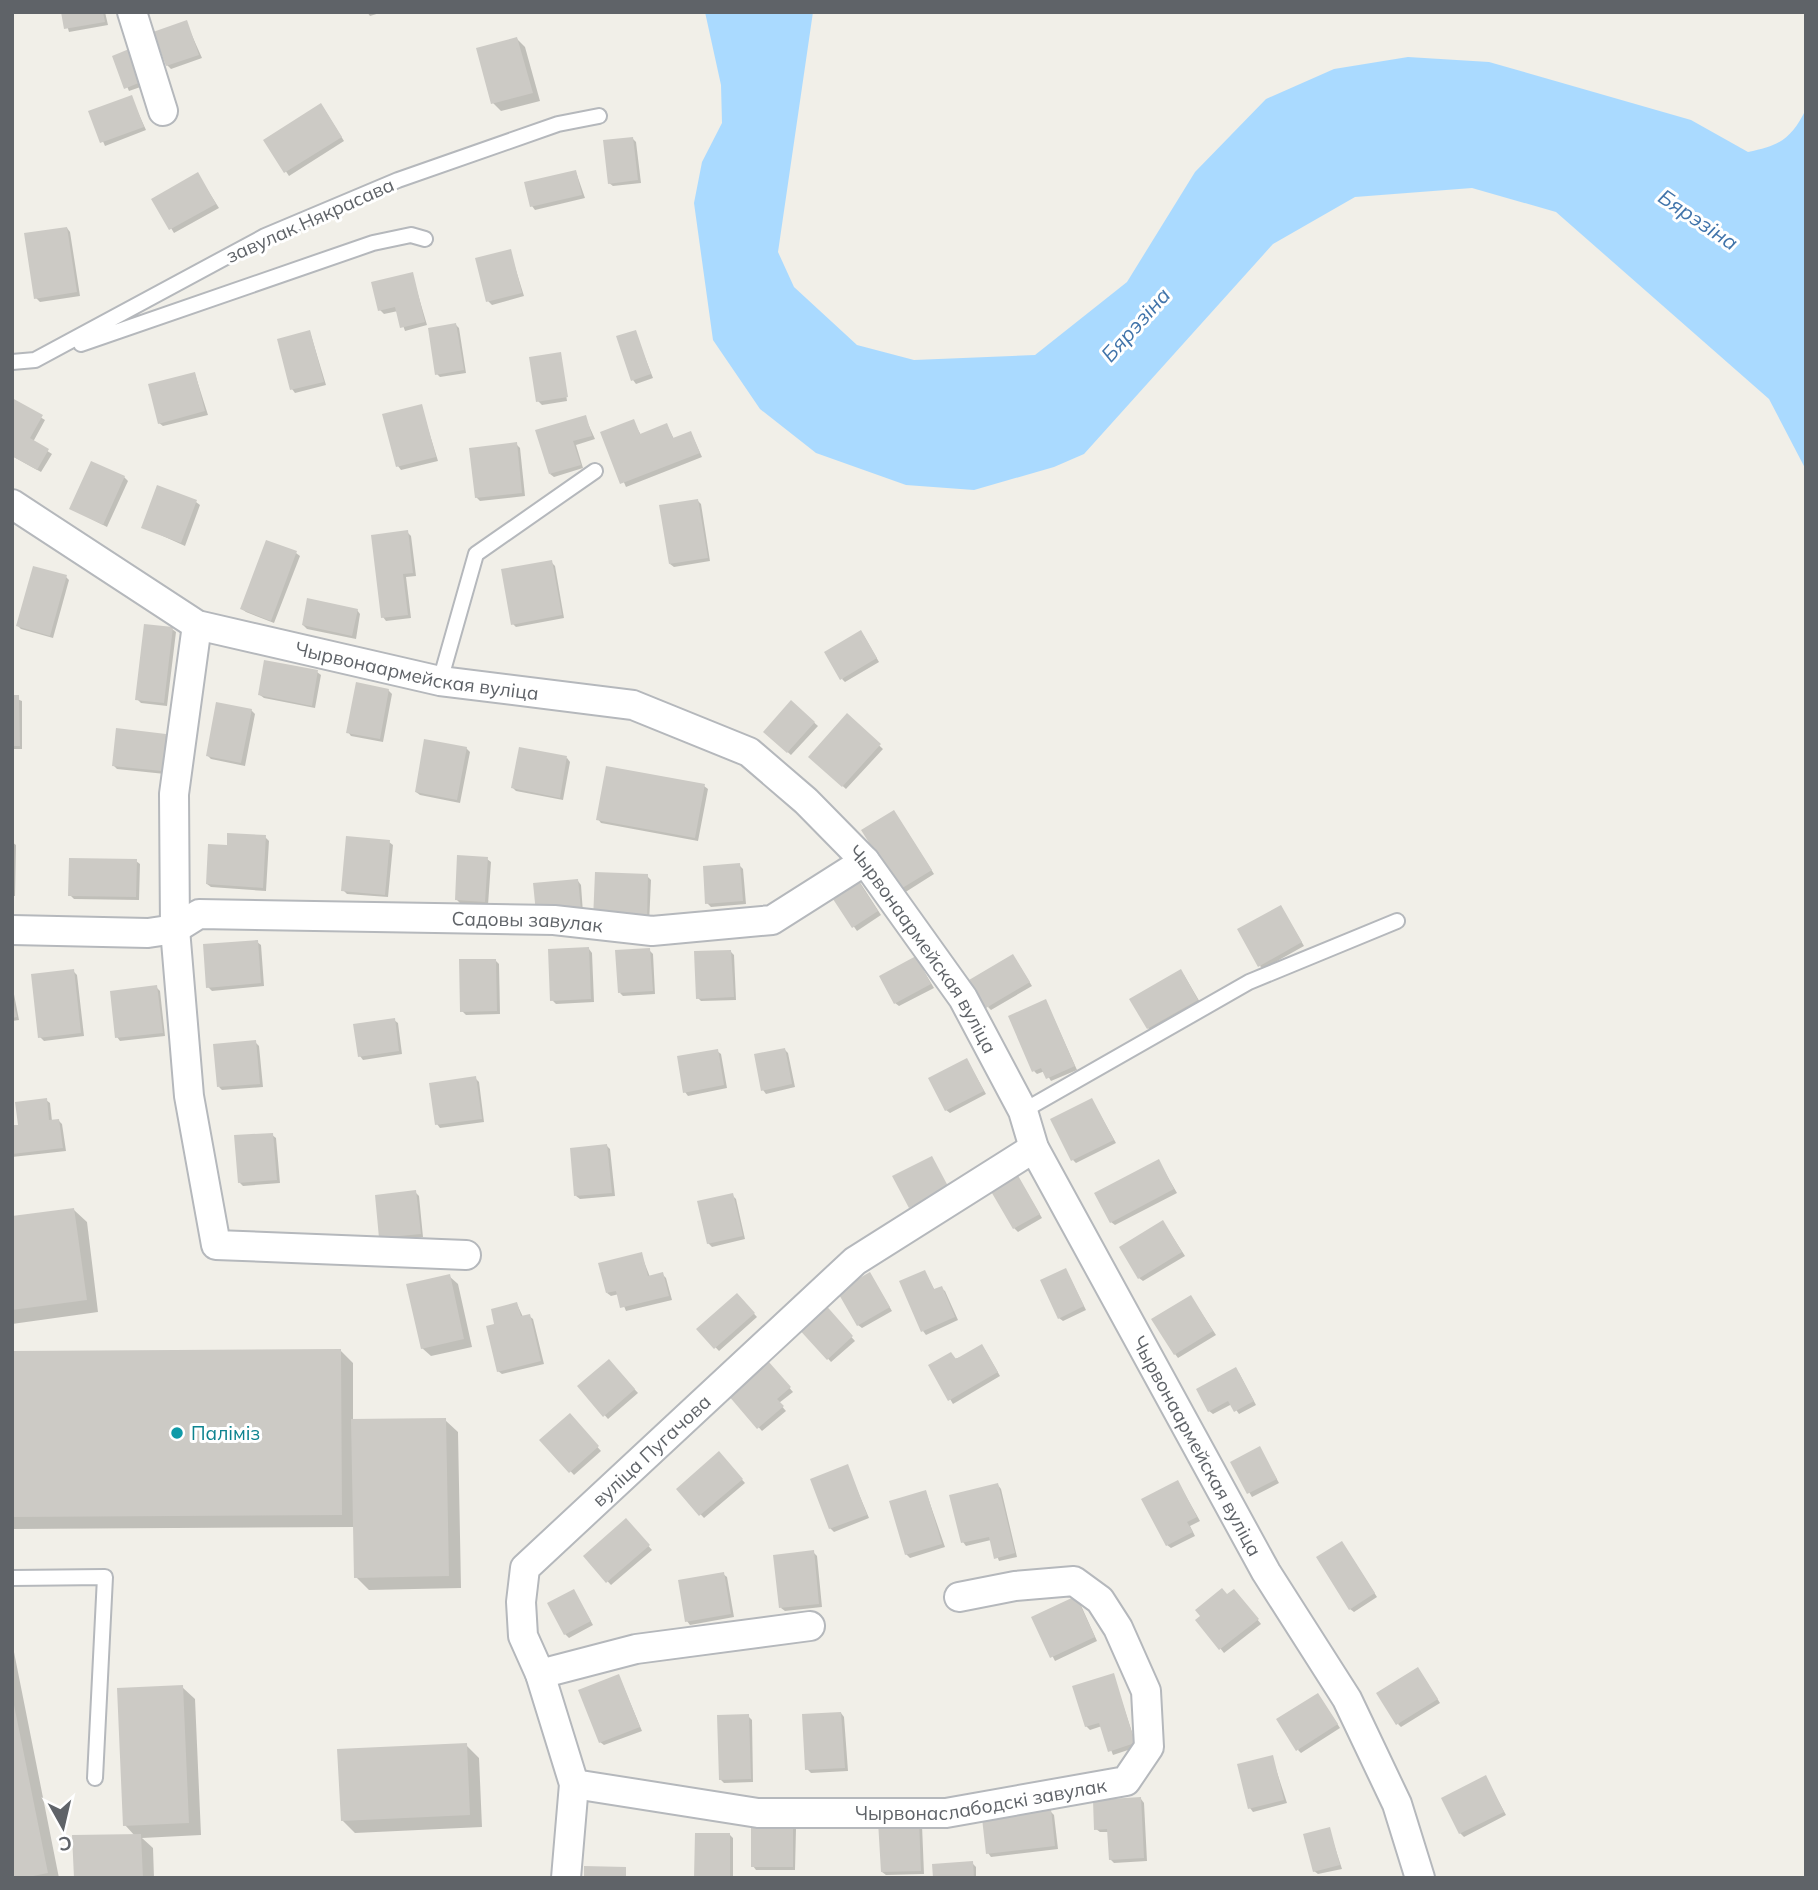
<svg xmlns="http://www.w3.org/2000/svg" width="1818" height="1890" font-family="Mulish,sans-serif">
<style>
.water{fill:#aadaff}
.shadow{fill:#0003}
.building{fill:#cccac5}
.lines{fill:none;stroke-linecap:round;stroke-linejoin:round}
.service-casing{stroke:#b5b8bc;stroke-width:18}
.minor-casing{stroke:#b5b8bc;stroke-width:32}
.service{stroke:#fff;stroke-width:14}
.minor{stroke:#fff;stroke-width:28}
.culture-dot{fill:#0f9aa8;stroke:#fff;stroke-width:2.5}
.labels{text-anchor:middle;stroke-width:6;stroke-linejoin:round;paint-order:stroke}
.street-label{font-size:19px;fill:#5f6368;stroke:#fff}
.culture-label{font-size:19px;fill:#0d838f;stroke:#fff;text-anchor:start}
.water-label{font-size:21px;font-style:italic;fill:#4174aa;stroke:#fff}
</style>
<rect width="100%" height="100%" fill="#f1efe8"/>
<!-- water -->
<path class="water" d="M705 12H813L778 252 794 287 857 345 914 360 1035 355 1127 282 1195 172 1266 99 1334 69 1408 57 1489 62 1691 120 1748 152C1780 146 1792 138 1806 109V470L1769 399 1556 212 1472 188 1355 197 1273 244 1084 454 1054 467 974 490 906 485 816 453 760 409 713 340 694 203 702 162 722 123 721 85Z"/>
<!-- shadow -->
<path class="shadow" d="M63 12H105L108 25 69 32Z
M367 12H383L370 16Z
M186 22 202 58 171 69 167 65Z
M517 39 525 47 540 101 501 111 493 103Z
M114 57 149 84 129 91Z
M131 97 146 130 105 146 90 112Z
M324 109 344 141 289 176 265 140Z
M632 138 636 142 641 183 613 186 609 183Z
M576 172 585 198 535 210 532 206Z
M198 175 219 208 174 233 154 200Z
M67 228 70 232 80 296 40 302 36 298Z
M510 251 524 296 492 305 488 301Z
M412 274 427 325 405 331 398 311 384 314 380 310Z
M456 325 459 328 466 373 440 377 437 374Z
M310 332 326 385 295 393 292 389Z
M635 332 653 378 636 384 633 380Z
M560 354 567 401 542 405 538 401Z
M195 374 208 415 163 426 159 423Z
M12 400 45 420 33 442 52 454 41 472 12 456Z
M421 406 438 461 401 470 398 466Z
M585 417 595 439 576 445 583 468 554 477 550 474Z
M633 421 641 435 667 425 674 439 691 433 702 457 626 487 602 433Z
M516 444 520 448 525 496 480 501 476 497Z
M124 477 128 481 107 527 72 509Z
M698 501 701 504 710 561 674 567 670 564Z
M196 502 200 505 185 546 143 527Z
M407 532 411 536 416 576 406 577 411 618 386 621 383 617Z
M296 553 300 556 274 623 246 612 242 609Z
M551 562 555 566 564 618 516 627 513 624Z
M66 577 69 580 53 638 21 629 18 626Z
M357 610 360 614 356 639 307 629 303 625Z
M172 629 176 632 167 706 141 703 137 699Z
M864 636 879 662 845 682 842 679Z
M317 672 321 675 315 708 264 698 260 695Z
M388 690 392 694 383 742 351 736 348 732Z
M12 697 22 701V749H12Z
M792 703 818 726 791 755 765 732Z
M251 710 255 714 245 766 211 759 208 756Z
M847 716 883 749 846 789 810 757Z
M165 735 169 739 165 774 117 769 113 765Z
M466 748 470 752 460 803 420 795 416 792Z
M567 758 570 762 563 800 516 791 513 788Z
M704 786 708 789 698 841 601 823 598 819Z
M897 816 934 874 904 893 901 889Z
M265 837 269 841 266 891 211 887 207 884 229 847Z
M12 842 16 845 15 896H12Z
M389 842 393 845 388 897 347 894 343 890Z
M487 859 491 862 488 905 460 903 457 900Z
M136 861 140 864 139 900 74 899 70 895Z
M739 865 743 869 746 904 711 907 707 903Z
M647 876 651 880 649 924 599 923Z
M578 881 581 885 583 913 541 916Z
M859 881 881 915 857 931 831 894Z
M1281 907 1304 946 1263 969 1260 966Z
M257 942 261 945 264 986 212 991 208 987Z
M589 949 592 953 594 1002 556 1004 552 1000Z
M649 950 653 954 655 994 623 996 620 993Z
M731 952 734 955 736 1000 701 1001 698 998Z
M916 958 934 988 899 1006 895 1003Z
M495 960 499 964 500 1014 466 1015 462 1011Z
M1016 960 1032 986 991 1010 988 1007Z
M73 971 77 975 84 1036 44 1041 40 1037Z
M1184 975 1201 1004 1152 1032 1148 1028Z
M12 984 19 1020 12 1021Z
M156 987 160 991 165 1036 120 1041 117 1037Z
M1046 1001 1077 1070 1051 1081 1045 1071 1037 1074 1034 1071Z
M394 1020 398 1023 402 1054 363 1060 360 1056Z
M255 1042 259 1046 263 1087 222 1090 219 1087Z
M784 1049 788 1053 795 1087 766 1094 763 1090Z
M717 1051 721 1054 727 1088 688 1096 685 1092Z
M967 1060 986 1094 950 1113 946 1110Z
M475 1078 479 1082 484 1122 440 1128 437 1124Z
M46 1100 50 1103 52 1121H59L62 1124 66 1151 12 1157V1127L20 1126Z
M1092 1100 1116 1143 1076 1163 1073 1160Z
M272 1135 276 1138 280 1183 243 1186 239 1182Z
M607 1146 610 1149 615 1196 580 1199 576 1196Z
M1159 1162 1177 1193 1115 1225 1111 1222Z
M1016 1174 1042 1218 1018 1232 1014 1228Z
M415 1192 419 1196 423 1237 385 1241 381 1237Z
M732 1195 736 1199 745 1239 712 1247 708 1243Z
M74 1210 87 1222 98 1312 12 1324V1218Z
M1163 1222 1185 1256 1143 1281 1139 1278Z
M641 1254 650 1277 662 1274 666 1278 672 1300 626 1311 619 1294 611 1296 607 1293Z
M1066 1270 1086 1310 1063 1321 1059 1318Z
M925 1272 935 1291 941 1288 945 1291 958 1320 926 1335 923 1331Z
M870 1274 892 1311 862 1328 858 1325Z
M449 1276 458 1284 472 1347 431 1356 422 1348Z
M737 1295 757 1317 719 1351 698 1329Z
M1191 1297 1216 1335 1178 1358 1175 1354Z
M517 1304 523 1317 529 1316 533 1319 544 1364 502 1374 498 1371 496 1325Z
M822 1305 855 1341 831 1362 799 1326Z
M340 1350 353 1363V1421L445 1420 458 1432 461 1588 369 1590 356 1577 355 1527 12 1529V1353Z
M985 1350 1000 1376 953 1404 930 1366Z
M609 1361 638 1393 608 1419 579 1386Z
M768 1363 793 1392 779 1403 786 1411 762 1431 730 1395Z
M1239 1373 1256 1405 1239 1414 1232 1404 1213 1414 1209 1411Z
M570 1416 601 1451 574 1475 542 1440Z
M1260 1449 1279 1483 1252 1497 1232 1463Z
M719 1454 745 1483 704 1518 678 1490Z
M847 1466 869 1518 834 1532 830 1528Z
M1178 1482 1200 1521 1190 1526 1195 1536 1171 1548 1167 1545Z
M998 1485 1001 1489 1017 1557 999 1561 991 1540 966 1546 963 1542Z
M926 1492 945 1547 910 1558 906 1554Z
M626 1521 652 1550 611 1585 585 1557Z
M1345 1547 1377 1597 1354 1612 1350 1609Z
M813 1552 817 1556 822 1607 785 1611 781 1608Z
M723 1574 727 1577 734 1617 690 1625 687 1621Z
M574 1591 593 1625 569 1638 565 1634Z
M1238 1595 1261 1624 1224 1653 1198 1620 1227 1597Z
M1079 1601 1097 1641 1055 1661 1033 1618Z
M12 1645 13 1647 59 1878H12Z
M1421 1673 1440 1703 1401 1727 1398 1724Z
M1113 1675 1137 1747 1113 1755 1102 1726 1090 1730 1086 1726Z
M619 1676 642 1731 604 1745 600 1742Z
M182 1687 195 1699 201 1835 142 1838 153 1848 154 1878H76L135 1836 125 1825Z
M1321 1699 1340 1728 1301 1753 1298 1750Z
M841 1713 844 1717 848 1771 811 1773 807 1769Z
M748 1716 752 1720 753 1782 724 1783 720 1779Z
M466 1745 479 1758 482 1827 355 1833 342 1820Z
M1272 1757 1287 1803 1253 1812 1250 1808Z
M1486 1778 1506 1815 1464 1837 1460 1833Z
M1141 1799 1144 1803 1147 1861 1114 1863 1110 1859 1109 1832H1100L1096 1829Z
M1050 1811 1054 1815 1058 1849 991 1857 988 1853Z
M880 1823 922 1825 924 1874 886 1875 882 1872Z
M792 1826 796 1829 795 1870H756L753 1866Z
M1329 1829 1342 1869 1318 1874 1314 1871Z
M730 1835 733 1838V1878H697Z
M972 1863 976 1867V1878H935Z"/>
<!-- building -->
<path class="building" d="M61 12H103L105 22 64 29Z
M187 20 199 55 166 66 153 32Z
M517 37 533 93 491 104 476 48Z
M134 47 146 80 124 89 112 56Z
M132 95 144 127 100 143 88 111Z
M321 103 342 137 284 173 263 140Z
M633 137 638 180 608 184 603 140Z
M576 170 582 195 530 207 524 182Z
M198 172 216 204 169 230 151 199Z
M67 227 77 292 34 299 24 233Z
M511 249 522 293 486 302 475 258Z
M413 272 425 322 400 328 395 307 378 311 371 282Z
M456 323 464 370 435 375 428 328Z
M310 330 324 382 290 390 277 339Z
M636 330 651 374 631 381 616 336Z
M561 352 568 397 536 402 529 357Z
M195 372 205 411 158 424 148 384Z
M12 398 43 415 30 438 49 449 37 470 12 456Z
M422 404 436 457 396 467 382 414Z
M586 415 592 436 573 441 581 465 549 474 535 430Z
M634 419 640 434 667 423 673 438 691 431 700 453 620 484 600 432Z
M517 442 522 493 475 498 469 448Z
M91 461 125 476 103 525 69 509Z
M157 485 197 500 181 543 141 528Z
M698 499 708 558 669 564 659 505Z
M408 530 413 573 403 574 408 615 381 618 371 535Z
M266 540 297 551 271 621 240 609Z
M552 560 562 615 511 625 501 569Z
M33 566 67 575 50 636 16 626Z
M307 598 358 609 352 636 302 625Z
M144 624 173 627 164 703 135 700Z
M861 630 877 658 840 680 824 652Z
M264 660 318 670 312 706 258 695Z
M356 682 389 689 380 739 346 733Z
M12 695H19L20 746H12Z
M791 700 815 722 787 753 763 732Z
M216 702 252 709 241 763 206 756Z
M847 713 881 744 842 787 808 757Z
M116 728 166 734 162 771 112 766Z
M424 739 467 747 457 800 415 792Z
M519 747 567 756 560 798 511 788Z
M606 766 705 784 695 838 596 820Z
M894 810 932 870 899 890 861 830Z
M227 833 266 835 263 888 206 884 208 844 227 845Z
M346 836 390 840 385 895 341 891Z
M457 855 488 857 485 902 455 900Z
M69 858 137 859 136 897 68 896Z
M740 863 743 901 705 904 703 866Z
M595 872 648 874 647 922 593 920Z
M855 876 878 911 852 928 829 893Z
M578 879 581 910 536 913 533 883Z
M1281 905 1302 942 1258 967 1237 929Z
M258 940 261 983 206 988 203 944Z
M589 947 591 999 550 1001 548 949Z
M650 948 653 991 618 993 615 950Z
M731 950 734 997 696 999 694 951Z
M1013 954 1030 982 986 1008 969 980Z
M916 956 931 984 894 1004 879 976Z
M459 959H496L497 1011 460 1012Z
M74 969 81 1033 38 1038 31 974Z
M1181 969 1198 1000 1147 1029 1129 999Z
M157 985 163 1033 115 1038 110 991Z
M12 997 17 1017 12 1018Z
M1046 999 1075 1066 1046 1079 1041 1068 1032 1072 1008 1016Z
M395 1018 399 1051 358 1057 353 1024Z
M256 1040 260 1084 217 1087 213 1044Z
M785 1048 792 1084 761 1091 754 1054Z
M718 1049 724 1085 683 1093 677 1056Z
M967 1058 984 1091 945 1111 928 1078Z
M476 1076 482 1119 435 1125 429 1083Z
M47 1098 49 1120 59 1119 63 1148 12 1154V1125H18L15 1102Z
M1092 1098 1114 1140 1071 1161 1050 1119Z
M273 1133 277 1180 238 1183 234 1135Z
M607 1144 612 1193 574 1196 570 1148Z
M932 1156 949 1188 909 1208 892 1176Z
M1159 1159 1174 1189 1110 1223 1094 1193Z
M1016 1172 1040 1214 1013 1229 989 1188Z
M416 1190 421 1234 379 1238 375 1195Z
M733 1193 743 1236 707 1244 697 1201Z
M74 1208 87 1300 12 1310V1216Z
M1163 1220 1182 1252 1138 1279 1119 1247Z
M642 1252 648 1276 663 1272 669 1296 620 1308 616 1291 606 1293 598 1263Z
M1066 1268 1084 1306 1058 1319 1040 1280Z
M925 1270 934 1289 942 1286 955 1317 921 1332 899 1281Z
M870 1272 890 1307 857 1326 837 1291Z
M450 1274 464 1339 421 1349 406 1284Z
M737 1293 755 1313 714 1349 696 1329Z
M1191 1295 1213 1331 1174 1355 1151 1319Z
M517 1302 521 1316 530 1314 541 1361 497 1372 486 1326 494 1324 491 1309Z
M823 1302 853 1336 827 1360 796 1326Z
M982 1344 998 1372 948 1401 928 1365 951 1352 956 1359Z
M341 1349 342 1515 12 1517V1351Z
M609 1359 635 1389 603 1417 577 1386Z
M768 1361 791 1387 777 1399 784 1406 757 1429 728 1395Z
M1236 1367 1254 1401 1234 1412 1228 1401 1208 1412 1196 1389Z
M570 1413 599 1446 569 1473 539 1440Z
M446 1418 449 1576 354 1578 351 1419Z
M1260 1446 1277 1479 1247 1494 1230 1462Z
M719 1451 743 1479 699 1516 676 1489Z
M848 1464 867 1515 829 1529 810 1479Z
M1178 1480 1197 1517 1187 1522 1193 1532 1166 1546 1141 1499Z
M998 1483 1015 1553 994 1559 989 1537 961 1543 949 1495Z
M926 1490 942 1544 905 1555 889 1501Z
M626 1518 650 1545 606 1583 583 1556Z
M1342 1541 1375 1593 1349 1610 1316 1557Z
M814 1550 819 1604 779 1608 773 1555Z
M724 1572 731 1614 685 1622 678 1580Z
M1222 1588 1227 1594 1234 1589 1259 1619 1219 1650 1195 1620 1200 1616 1195 1610Z
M574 1589 591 1621 564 1635 547 1603Z
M1076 1596 1095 1637 1050 1658 1031 1617Z
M1418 1667 1438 1699 1396 1725 1376 1693Z
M1114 1673 1135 1743 1108 1752 1099 1723 1085 1727 1072 1686Z
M619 1674 640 1727 599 1743 578 1690Z
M183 1685 189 1823 123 1826 117 1688Z
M1318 1693 1338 1724 1296 1751 1276 1719Z
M12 1695 48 1873 23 1878H12Z
M841 1712 845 1768 805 1770 802 1714Z
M749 1714 751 1779 719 1780 717 1715Z
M467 1743 470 1815 341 1821 337 1749Z
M1273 1755 1284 1800 1248 1809 1237 1764Z
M1486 1775 1504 1812 1459 1834 1441 1798Z
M1141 1797 1144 1858 1109 1860 1107 1829 1094 1830 1093 1800Z
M1051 1809 1055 1846 986 1854 982 1818Z
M919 1819 921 1871 881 1872 878 1821Z
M751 1823 793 1824V1867H751Z
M1330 1827 1340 1865 1313 1872 1303 1834Z
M695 1833H730V1878H694Z
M141 1834 143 1878H74L72 1835Z
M973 1861 974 1878H933L932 1864Z
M584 1866 626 1867V1878H584Z"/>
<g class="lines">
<defs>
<path id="service" d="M81 344 373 243 411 235 425 239
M12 362 35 360 265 236 398 180 558 124 599 116
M440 681 476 554 595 471
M1023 1111 1249 982 1397 921
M12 1578 105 1577 95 1778"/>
<g id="minor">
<path d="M132 12 163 111"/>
<path id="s1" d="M12 504 197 625 440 681 633 705 749 752 806 801 865 861 963 998 1023 1111 1034 1148 1266 1572 1347 1699 1397 1804 1420 1878"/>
<path d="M197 625 174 794 175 929 189 1096 216 1245 466 1255"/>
<path id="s2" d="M12 930 148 933 175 929 199 914 554 920 652 931 772 920 865 861"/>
<path d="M540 1674 636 1649 810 1626"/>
<path id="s3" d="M574 1784 758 1813H946L1126 1781 1149 1747 1146 1691 1118 1628 1100 1600 1074 1581 1015 1586 959 1597"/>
<path id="s4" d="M566 1878 574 1784 540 1674 523 1636 521 1602 525 1568 855 1261 1034 1148"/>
</g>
</defs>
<!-- service casing -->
<use href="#service" class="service-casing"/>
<!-- minor casing -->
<use href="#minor" class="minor-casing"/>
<!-- service -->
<use href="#service" class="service"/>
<!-- minor -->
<use href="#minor" class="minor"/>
</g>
<!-- markers -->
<circle class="culture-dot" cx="177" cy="1433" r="7"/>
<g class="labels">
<!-- street labels -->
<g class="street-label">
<text transform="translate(310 220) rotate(-24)" y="7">завулак Някрасава</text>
<text dy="7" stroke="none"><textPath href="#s1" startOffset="446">Чырвонаармейская вуліца</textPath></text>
<text dy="7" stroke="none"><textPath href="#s2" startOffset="520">Садовы завулак</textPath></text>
<text dy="7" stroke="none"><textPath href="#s1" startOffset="1055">Чырвонаармейская вуліца</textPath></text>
<text dy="7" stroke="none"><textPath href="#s1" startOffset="1624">Чырвонаармейская вуліца</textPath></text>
<text dy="7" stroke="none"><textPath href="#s4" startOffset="492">вуліца Пугачова</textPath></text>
<text dy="7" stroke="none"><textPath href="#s3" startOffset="410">Чырвонаслабодскі завулак</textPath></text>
</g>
<!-- culture labels -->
<g class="culture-label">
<text x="191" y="1440">Паліміз</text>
</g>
<!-- water labels -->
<g class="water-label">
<text transform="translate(1698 220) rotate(34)" y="7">Бярэзіна</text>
<text transform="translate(1136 325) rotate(-48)" y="7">Бярэзіна</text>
</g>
</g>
<!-- border -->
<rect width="1818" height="1890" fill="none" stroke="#5f6368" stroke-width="28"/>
<!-- north arrow -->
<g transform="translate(63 1827) rotate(172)" stroke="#ffffff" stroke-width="5" paint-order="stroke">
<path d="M0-5L12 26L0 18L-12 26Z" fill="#5f6368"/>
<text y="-10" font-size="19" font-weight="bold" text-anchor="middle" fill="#5f6368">С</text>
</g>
</svg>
